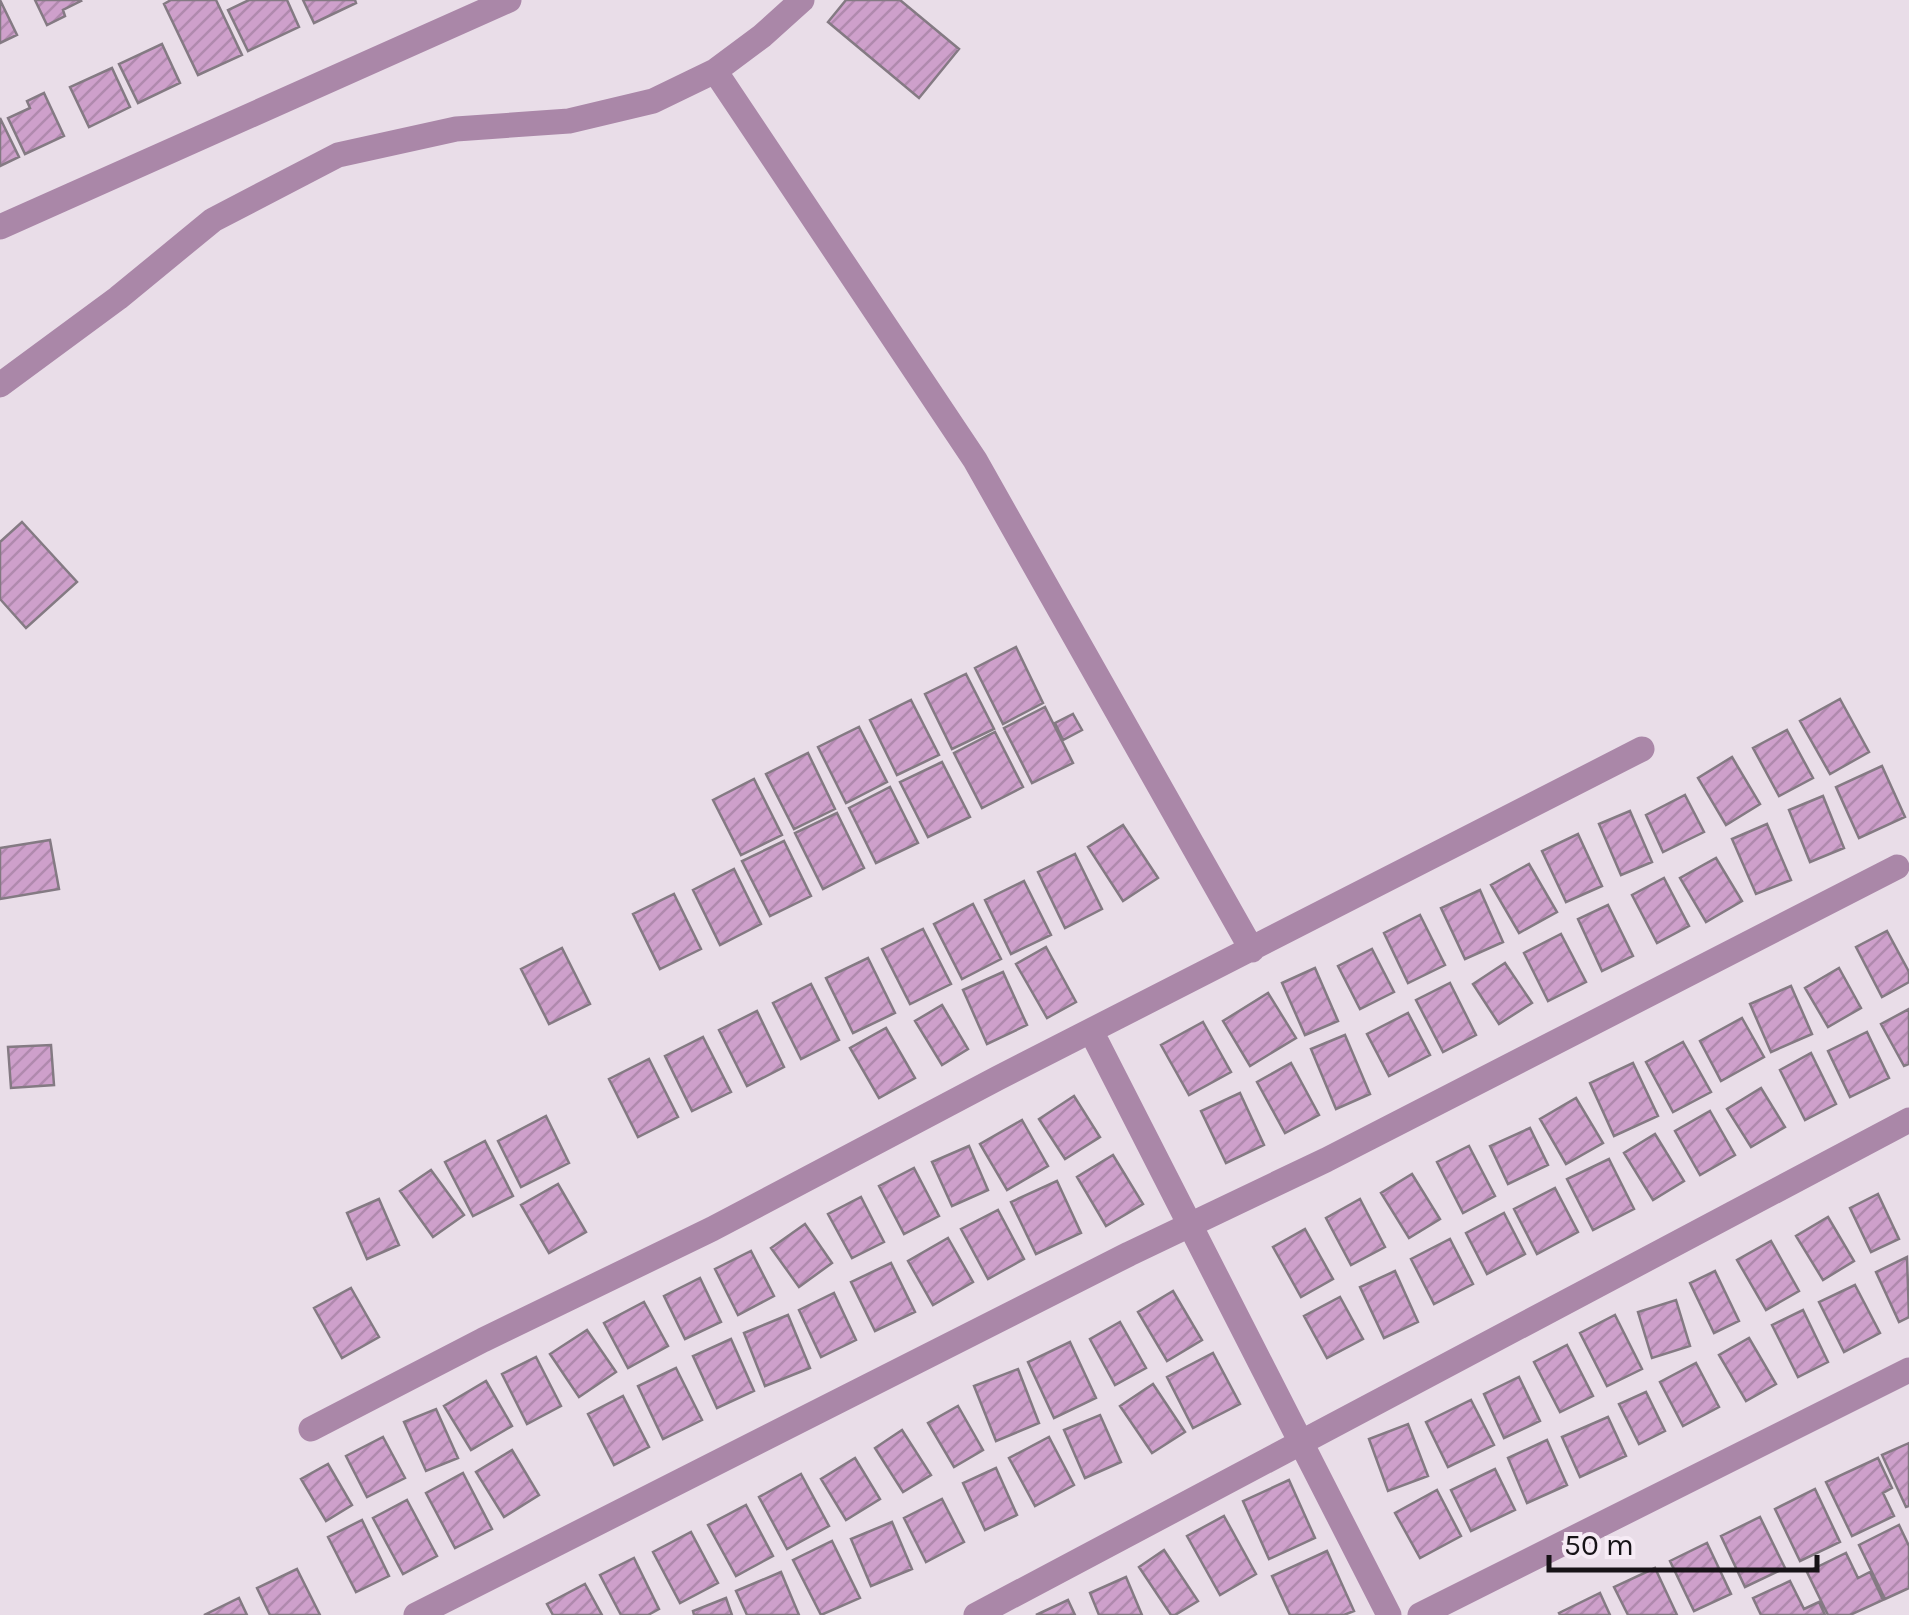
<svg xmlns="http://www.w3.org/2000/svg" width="1909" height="1615" font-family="Karla,sans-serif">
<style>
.building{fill:url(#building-hatch);stroke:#847a83;stroke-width:2.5}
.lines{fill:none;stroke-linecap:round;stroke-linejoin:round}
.street{stroke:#aa87a8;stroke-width:25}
</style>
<defs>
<pattern id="building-hatch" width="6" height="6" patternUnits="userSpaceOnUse" patternTransform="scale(2.5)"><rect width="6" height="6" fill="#cea0cb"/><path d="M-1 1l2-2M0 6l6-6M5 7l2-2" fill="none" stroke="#b089ae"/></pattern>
</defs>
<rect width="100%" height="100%" fill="#e9dde8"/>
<!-- building -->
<path class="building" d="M0 0 17 35 0 43Z
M35 0H80L81 1 63 10 65 16 47 25Z
M171 0H216L242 55 198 75 164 4Z
M249 0H287L299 27 248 51 228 10Z
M303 0H355L356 3 314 23Z
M846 0H900L959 49 919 98 828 22Z
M162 44 180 83 138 103 119 64Z
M112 68 130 107 89 127 70 87Z
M44 93 64 136 25 154 8 118 30 108 27 101Z
M0 118 19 157 0 166Z
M22 522 77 582 26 628 0 599V542Z
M1016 647 1043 703 1003 724 975 668Z
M966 674 994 729 952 749 925 694Z
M1840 699 1869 752 1830 774 1800 721Z
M911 700 939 755 897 775 870 720Z
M1045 707 1073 763 1032 783 1004 728Z
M1073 714 1082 730 1063 740 1055 723Z
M859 727 887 782 846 803 818 747Z
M1787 730 1813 778 1779 796 1753 748Z
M995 732 1023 787 982 808 954 753Z
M808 753 835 809 794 829 766 774Z
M1732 757 1760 804 1726 825 1698 778Z
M942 762 970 817 928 837 900 782Z
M1882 766 1905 817 1859 838 1836 787Z
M754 779 782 835 741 855 713 800Z
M890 787 918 843 876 863 849 808Z
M1685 795 1704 832 1663 852 1646 815Z
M1823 796 1844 848 1810 862 1789 810Z
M1630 811 1652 862 1621 875 1599 824Z
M837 813 864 868 823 889 795 833Z
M1767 824 1791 880 1756 894 1732 839Z
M1123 825 1158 878 1123 901 1088 847Z
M1578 834 1602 886 1566 902 1542 851Z
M50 840 59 889 0 899V848Z
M784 841 811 896 770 916 742 861Z
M1075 854 1102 909 1065 928 1038 872Z
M1716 858 1742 901 1706 922 1680 878Z
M1529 864 1557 912 1519 933 1491 885Z
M734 869 761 924 720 945 693 890Z
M1664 878 1689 926 1657 943 1632 895Z
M1024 881 1051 935 1011 954 985 900Z
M1480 890 1503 942 1465 959 1441 908Z
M674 894 701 949 660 969 633 914Z
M973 904 1001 959 962 979 934 924Z
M1608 905 1633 956 1602 971 1578 919Z
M1420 915 1445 965 1408 983 1384 933Z
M923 929 951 984 910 1004 882 949Z
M1887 931 1909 972V982L1882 997 1856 947Z
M1561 934 1586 982 1548 1001 1524 953Z
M1046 947 1076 1002 1047 1018 1016 964Z
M562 948 590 1004 549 1024 521 969Z
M1372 949 1394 992 1360 1009 1338 966Z
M868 958 895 1013 853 1033 826 978Z
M1505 963 1532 1003 1499 1024 1473 984Z
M1315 968 1338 1021 1305 1035 1282 983Z
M1839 968 1861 1008 1828 1027 1805 988Z
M1003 972 1027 1025 987 1044 963 990Z
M1450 983 1476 1035 1443 1052 1416 1000Z
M811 984 839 1040 801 1059 773 1003Z
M1791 986 1812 1034 1771 1052 1750 1004Z
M1268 993 1296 1038 1250 1066 1223 1021Z
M942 1005 968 1049 942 1065 915 1021Z
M1909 1009V1064L1904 1066 1881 1024Z
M757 1011 784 1067 747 1086 719 1030Z
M1408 1013 1430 1055 1389 1076 1367 1034Z
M1742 1018 1764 1057 1721 1081 1700 1041Z
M1203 1022 1231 1072 1189 1095 1161 1045Z
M886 1028 915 1078 879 1098 850 1048Z
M1867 1032 1889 1078 1850 1097 1828 1051Z
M1345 1035 1370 1094 1336 1109 1311 1049Z
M703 1037 731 1092 692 1111 665 1056Z
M1683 1042 1711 1092 1673 1112 1646 1062Z
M51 1045 54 1085 11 1088 8 1047Z
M1811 1053 1836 1104 1805 1120 1780 1070Z
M649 1059 678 1117 638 1137 609 1079Z
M1291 1063 1319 1115 1285 1133 1257 1082Z
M1633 1063 1658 1116 1614 1136 1590 1083Z
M1761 1088 1785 1127 1751 1147 1727 1109Z
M1240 1093 1264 1145 1226 1163 1201 1111Z
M1074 1096 1100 1137 1065 1159 1039 1119Z
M1576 1098 1603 1143 1566 1164 1540 1119Z
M1710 1111 1735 1155 1700 1175 1675 1131Z
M546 1116 569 1163 521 1187 498 1141Z
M1022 1120 1048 1166 1007 1190 980 1144Z
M1530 1128 1548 1165 1508 1184 1490 1146Z
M1655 1134 1684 1181 1653 1200 1624 1153Z
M485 1141 513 1196 473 1216 445 1162Z
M969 1146 988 1190 952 1206 932 1162Z
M1469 1146 1495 1196 1463 1213 1437 1162Z
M1113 1155 1143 1204 1106 1226 1077 1177Z
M1609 1159 1634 1209 1593 1230 1567 1179Z
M914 1168 939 1216 904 1234 879 1186Z
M431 1170 464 1215 433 1237 400 1191Z
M1412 1174 1440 1219 1409 1238 1381 1193Z
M1057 1181 1081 1233 1036 1254 1011 1202Z
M558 1184 586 1232 549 1253 521 1205Z
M1555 1188 1578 1232 1537 1254 1514 1209Z
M1878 1194 1899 1239 1871 1252 1850 1208Z
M861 1197 884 1242 852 1258 828 1214Z
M379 1199 399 1245 367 1259 347 1213Z
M1360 1199 1385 1247 1351 1265 1326 1218Z
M998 1210 1024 1259 988 1279 961 1229Z
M1504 1213 1525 1254 1487 1274 1466 1233Z
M1828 1217 1854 1261 1823 1280 1796 1236Z
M805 1224 832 1263 799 1287 771 1248Z
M1305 1229 1333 1279 1301 1297 1273 1247Z
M948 1238 973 1282 933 1305 908 1261Z
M1450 1239 1473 1284 1434 1304 1411 1259Z
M1771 1241 1799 1291 1766 1310 1737 1260Z
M751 1251 774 1296 738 1315 715 1269Z
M1907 1257 1909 1317 1899 1322 1876 1272Z
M891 1263 915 1312 875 1331 851 1282Z
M1395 1271 1418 1322 1384 1338 1360 1287Z
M1715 1271 1739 1321 1714 1333 1690 1283Z
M700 1278 721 1322 685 1339 664 1296Z
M1855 1285 1880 1333 1844 1352 1819 1302Z
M351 1288 379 1337 342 1358 314 1308Z
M1173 1291 1202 1340 1167 1361 1138 1312Z
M834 1293 856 1340 821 1357 799 1310Z
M1340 1297 1363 1339 1327 1358 1304 1316Z
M1676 1300 1690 1346 1652 1358 1638 1312Z
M644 1302 668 1346 628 1368 604 1323Z
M1803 1310 1828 1362 1798 1377 1772 1325Z
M788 1315 810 1368 765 1386 744 1333Z
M1615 1315 1642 1369 1607 1386 1580 1333Z
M1120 1322 1146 1368 1115 1385 1090 1339Z
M587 1330 616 1372 579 1397 550 1354Z
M1749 1338 1776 1384 1746 1401 1719 1355Z
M731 1339 754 1391 717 1408 693 1356Z
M1070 1342 1096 1398 1054 1418 1028 1362Z
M1567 1345 1593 1396 1560 1412 1534 1362Z
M1213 1353 1240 1404 1193 1428 1167 1377Z
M536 1357 561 1406 527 1424 502 1374Z
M1696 1363 1719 1407 1683 1426 1660 1382Z
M676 1368 702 1420 663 1439 638 1386Z
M1018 1369 1039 1423 996 1441 974 1386Z
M1519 1377 1540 1421 1504 1438 1484 1394Z
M486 1381 512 1426 471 1450 444 1406Z
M1153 1384 1185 1432 1152 1453 1120 1406Z
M1646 1392 1665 1431 1639 1444 1619 1404Z
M623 1396 649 1447 614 1465 588 1414Z
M1471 1400 1494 1445 1448 1467 1426 1422Z
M958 1406 983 1450 954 1467 928 1423Z
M436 1409 458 1458 426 1471 404 1422Z
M1100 1415 1121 1462 1085 1478 1064 1430Z
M1608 1417 1626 1456 1580 1477 1562 1437Z
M1408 1424 1428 1476 1388 1491 1369 1439Z
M902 1430 931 1475 903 1492 875 1448Z
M383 1437 405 1478 367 1497 346 1456Z
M1049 1437 1074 1485 1035 1506 1009 1458Z
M1547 1440 1567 1485 1527 1503 1508 1458Z
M1909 1443V1506L1906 1507 1882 1455Z
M512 1450 539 1495 504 1517 476 1472Z
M855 1458 880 1499 846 1520 821 1479Z
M1878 1458 1892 1488 1883 1493 1894 1516 1852 1536 1826 1482Z
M328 1464 352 1505 326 1521 301 1479Z
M996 1468 1017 1515 985 1530 963 1483Z
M1495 1469 1515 1510 1471 1531 1451 1490Z
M463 1473 492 1529 455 1548 426 1493Z
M801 1474 829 1526 787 1549 759 1497Z
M1289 1480 1315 1538 1269 1559 1243 1501Z
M1815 1489 1840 1542 1800 1561 1775 1509Z
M1437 1490 1461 1536 1420 1558 1395 1513Z
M942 1499 964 1542 926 1562 904 1518Z
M407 1500 437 1556 403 1574 373 1518Z
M746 1505 773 1556 736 1576 708 1525Z
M1224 1516 1256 1574 1220 1595 1187 1536Z
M1760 1517 1785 1568 1745 1587 1721 1536Z
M362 1520 389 1576 356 1592 328 1537Z
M892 1522 912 1569 871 1586 851 1539Z
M1899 1525 1909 1546V1588L1885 1599 1859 1545Z
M691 1532 718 1583 680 1603 653 1552Z
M832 1541 860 1598 821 1615 793 1560Z
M1707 1543 1731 1594 1694 1611 1670 1561Z
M1164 1550 1198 1601 1175 1615H1171L1139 1567Z
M1327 1551 1354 1611 1344 1615H1290L1272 1576Z
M1846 1553 1858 1578 1870 1572 1883 1600 1850 1615H1828L1807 1572Z
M634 1558 659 1609 648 1615H621L600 1575Z
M1655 1568 1677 1615H1628L1614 1587Z
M297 1569 320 1615H270L257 1588Z
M781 1572 799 1615H747L736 1591Z
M1126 1577 1142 1615H1099L1090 1593Z
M1790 1581 1804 1609 1819 1602 1825 1615H1761L1753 1598Z
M585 1584 602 1615H553L547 1604Z
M1600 1593 1610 1615H1560L1559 1613Z
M239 1598 247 1615H204Z
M726 1598 732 1615H694L693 1611Z
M1068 1600 1075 1615H1036Z"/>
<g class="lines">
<!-- street -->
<path class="street" d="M715 71 975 460 1252 950
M0 227 509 0
M0 385 118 298 213 220 338 155 456 129 569 121 653 101 715 71 762 36 802 0
M1091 1031 1389 1615
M311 1429 483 1340 712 1229 998 1078 1642 749
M416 1615 1129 1254 1326 1160 1897 867
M976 1615 1909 1120
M1420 1615 1909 1370"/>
</g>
<!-- scale -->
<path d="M1549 1555v15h268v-15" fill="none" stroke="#171317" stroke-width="5"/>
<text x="1564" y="1555" font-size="30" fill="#171317" stroke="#f6ebf5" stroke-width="8" paint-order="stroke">50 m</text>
</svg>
